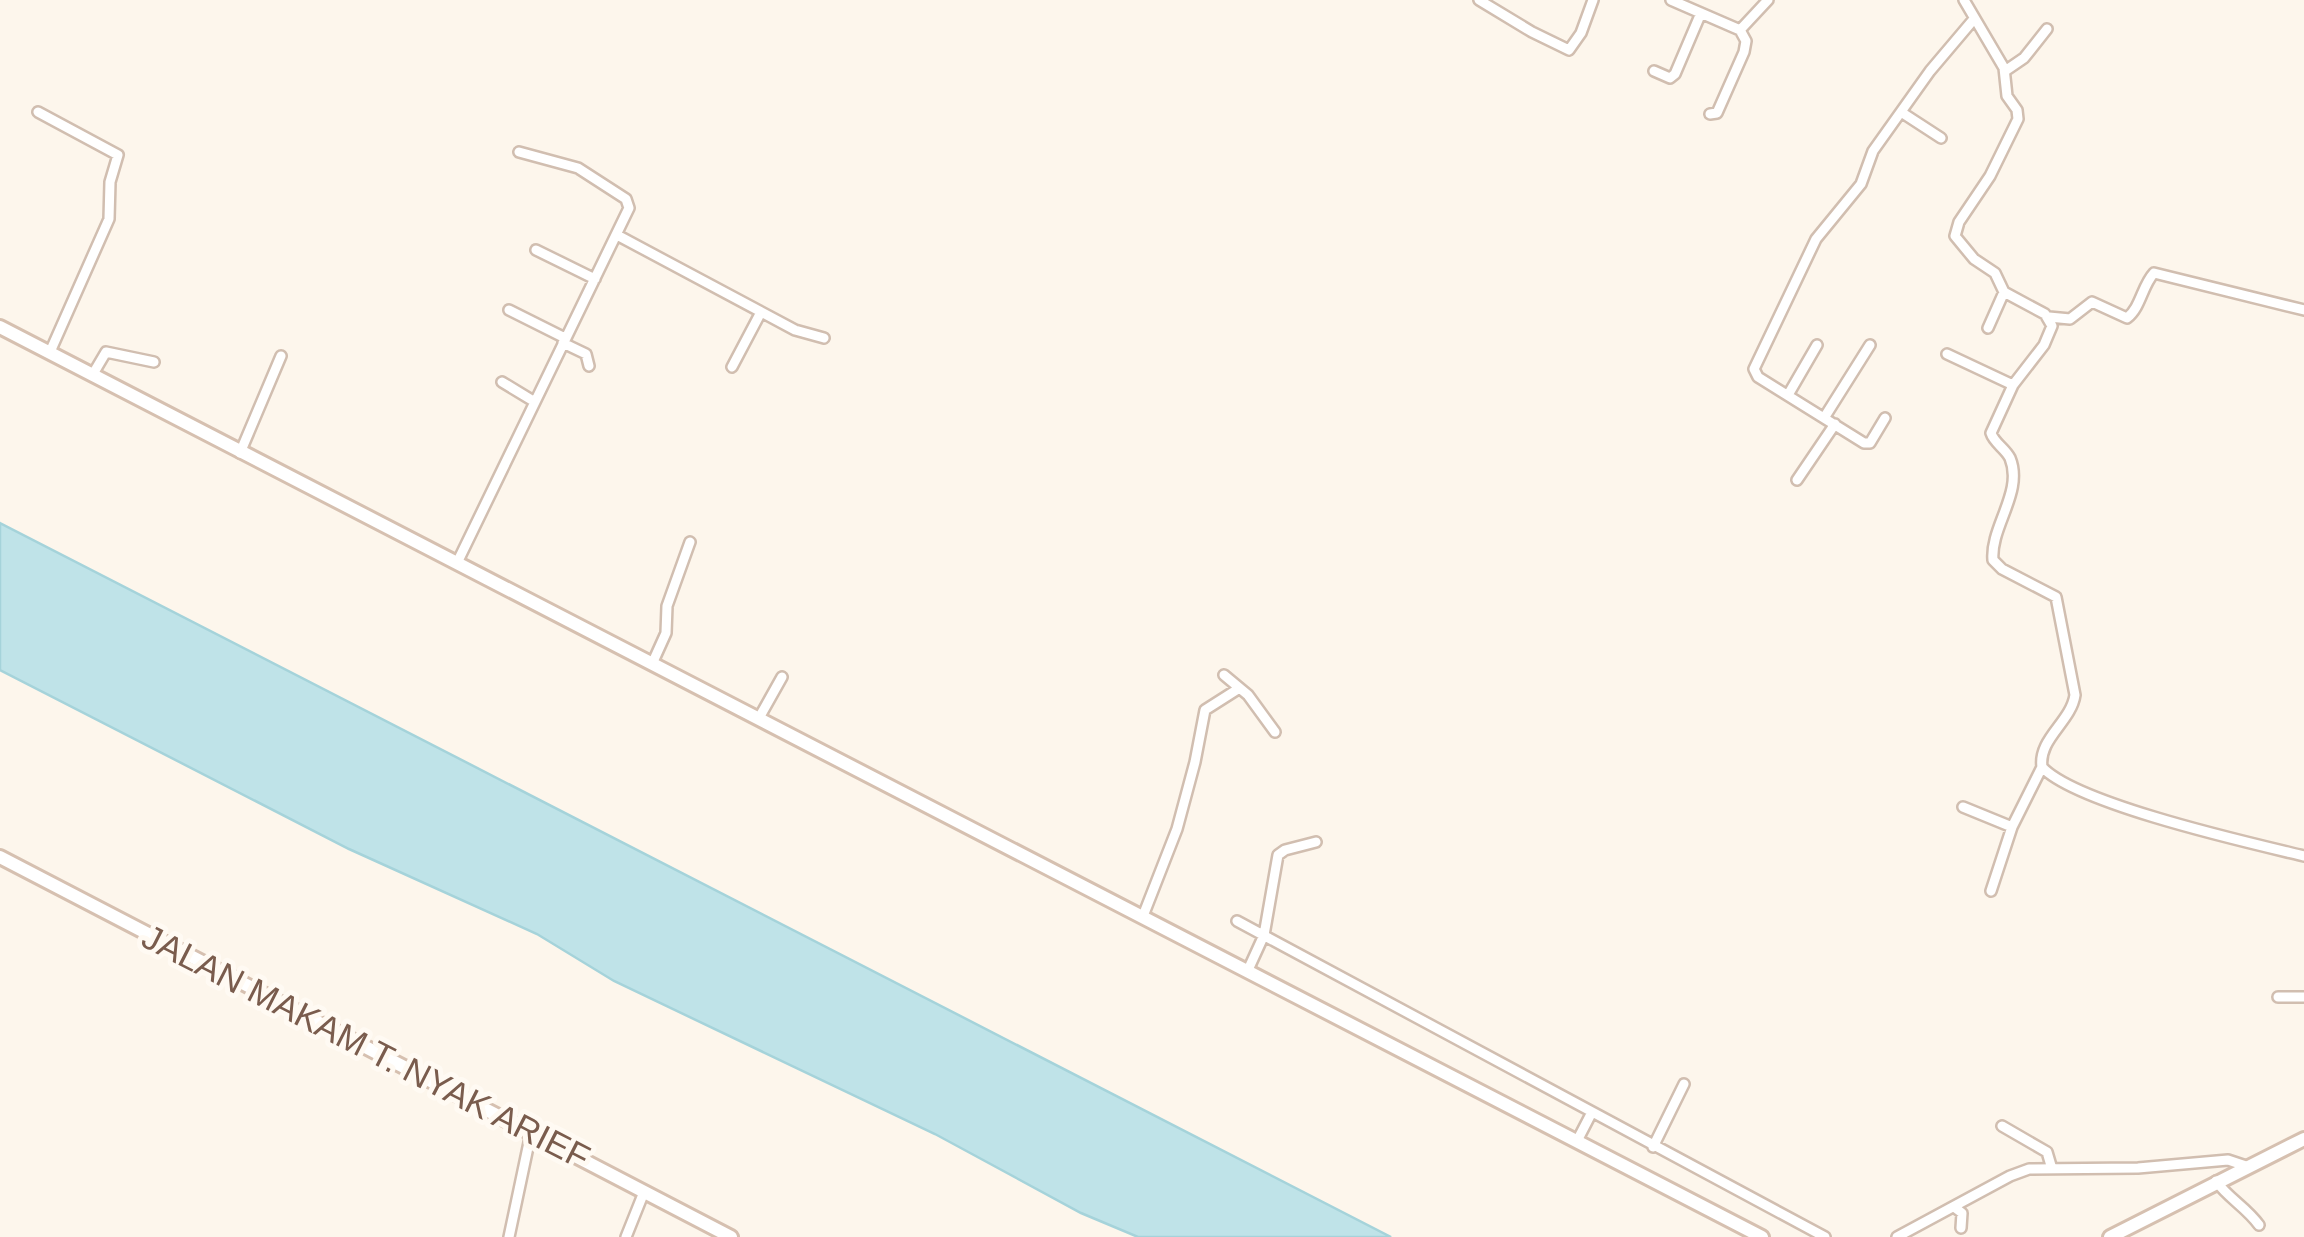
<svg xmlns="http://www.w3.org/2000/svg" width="2304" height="1237" font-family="Arial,sans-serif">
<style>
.water{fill:#bfe3e8;stroke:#a5d3da;stroke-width:2.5}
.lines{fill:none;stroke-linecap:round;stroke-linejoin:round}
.street-casing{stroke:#d1beb0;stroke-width:14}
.secondary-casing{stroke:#d6c0b0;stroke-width:18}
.street{stroke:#fff;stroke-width:9}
.secondary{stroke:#fff;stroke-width:12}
.labels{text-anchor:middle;stroke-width:10;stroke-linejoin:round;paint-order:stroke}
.street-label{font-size:35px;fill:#7a5c4d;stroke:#fffaf3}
</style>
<rect width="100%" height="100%" fill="#fdf6ec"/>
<!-- water -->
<path class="water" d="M0 523 1391 1237H1138L1081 1213 935 1134 614 981 537 934 349 849 0 670Z"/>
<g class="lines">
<defs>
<path id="street" d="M1479 0 1532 32 1569 50 1581 33 1593 0
M1671 0 1740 30 1768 0
M1964 0 2004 68 2007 96 2017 110 2018 119 1990 176 1959 222 1955 236 1974 259 1995 273 2004 292 2045 314 2052 326 2044 345 2013 385 1991 433C1994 443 2005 448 2010 458 2024 492 1990 527 1993 560L2002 569 2056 597 2075 695C2071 722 2038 739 2042 767 2076 804 2250 843 2304 856
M1654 71 1670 78 1675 74 1701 13
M2005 71 2024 58 2047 29
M38 112 118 155 110 182 109 219 50 352
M1901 112 1941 138
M1710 114 1717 113 1744 52 1746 41 1740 30
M617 235 795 330 824 338
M536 250 595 279
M509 310 565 338
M2049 317 2070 319 2092 302 2127 318C2141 307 2142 286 2154 273L2304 310
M1988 328 2004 292
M563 343 586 354 589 366
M1947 354 2013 385
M732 367 761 312
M93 374 106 352 154 362
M502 382 535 402
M1788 395 1817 345
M1824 418 1870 345
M1885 418 1870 443H1864L1758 377 1754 369 1816 239 1861 184 1873 151 1930 71 1974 19
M240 453 281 356
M1797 480 1835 424
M457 563 629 208 626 199 578 168 519 152
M652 664 666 633 667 606 690 542
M1224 675 1248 695 1275 732
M759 718 782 677
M1963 807 2012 827
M1991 891 2012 827 2042 767
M1143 916 1177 829 1195 762 1205 710 1238 689
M1237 921 1825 1237
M1248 970 1264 935 1278 855 1285 850 1316 842
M2278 997H2304
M2002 1126 2047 1152 2052 1169
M1577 1141 1591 1114
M1653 1147 1684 1084
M2216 1181C2228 1198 2246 1207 2259 1225
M1954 1207 1962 1213 1961 1228
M509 1237 531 1133
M626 1237 644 1192
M1897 1237 2010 1176 2029 1169 2138 1168 2228 1160 2246 1166"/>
<path id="secondary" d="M0 327 1762 1237
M0 857 731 1237
M2110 1237 2304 1139"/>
</defs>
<!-- street casing -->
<use href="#street" class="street-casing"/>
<!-- secondary casing -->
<use href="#secondary" class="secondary-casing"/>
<!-- street -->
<use href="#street" class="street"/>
<!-- secondary -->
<use href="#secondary" class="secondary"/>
</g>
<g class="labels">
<!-- street labels -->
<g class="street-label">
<text transform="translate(366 1047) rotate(27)" y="12">JALAN MAKAM T. NYAK ARIEF</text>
</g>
</g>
</svg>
